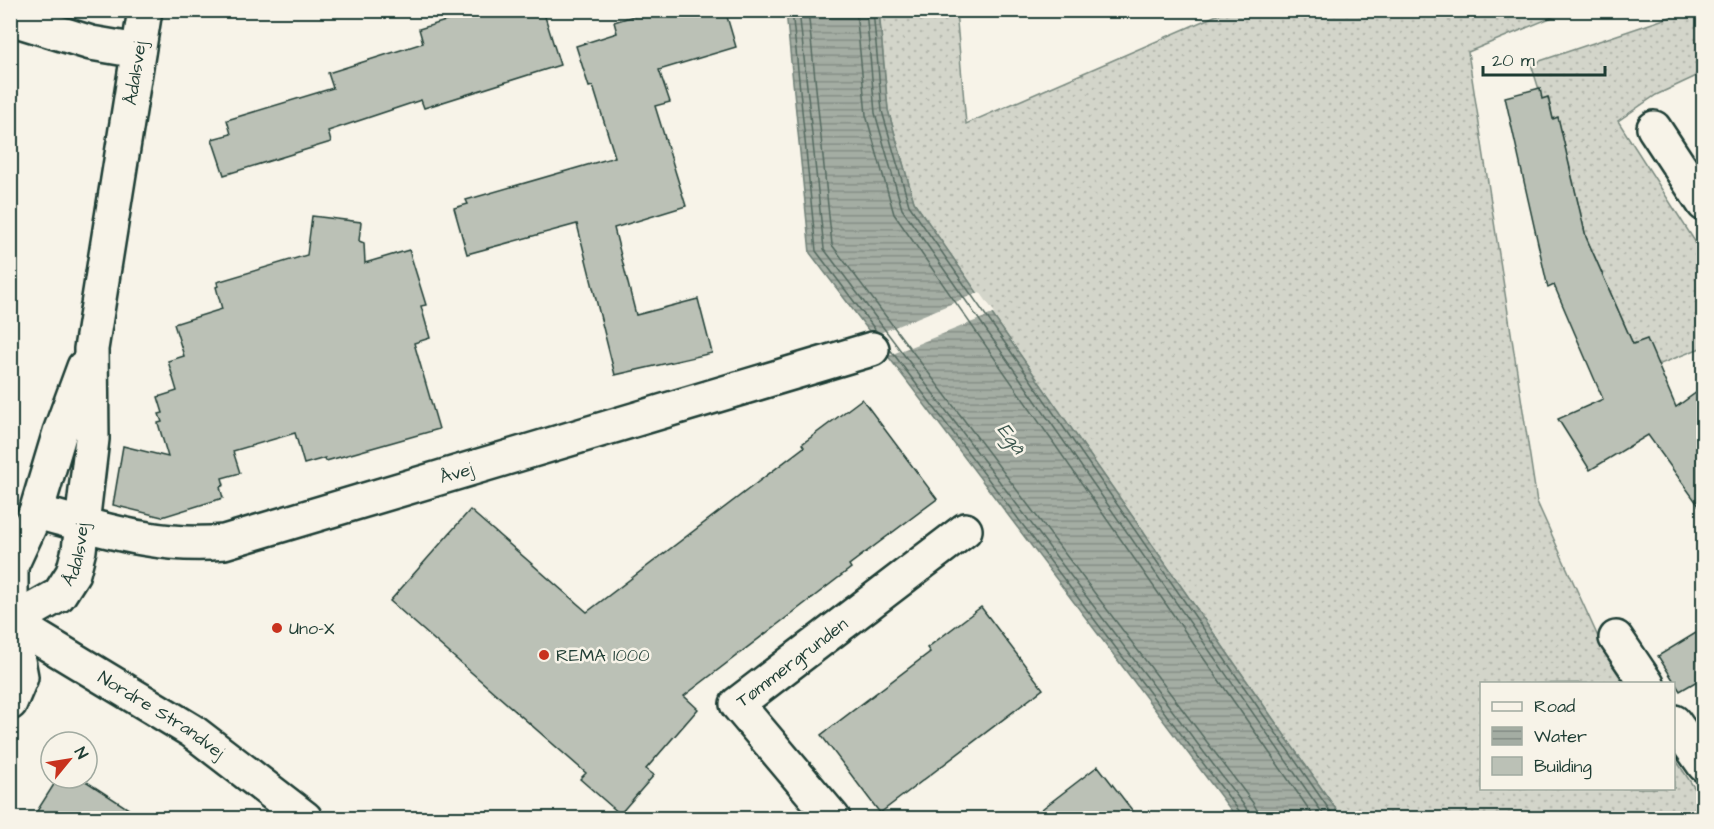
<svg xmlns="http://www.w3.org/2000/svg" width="1714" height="829" font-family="'Architects Daughter',sans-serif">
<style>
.grass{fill:url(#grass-dots);stroke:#79897f;stroke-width:1.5}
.water{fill:url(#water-rules);stroke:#6f8077;stroke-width:1.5}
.pier{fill:#f7f3e8}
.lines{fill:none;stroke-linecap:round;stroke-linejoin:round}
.shore{stroke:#546a60;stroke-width:1.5}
.building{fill:#bbc1b6;stroke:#1f3d34;stroke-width:1.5}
.street-casing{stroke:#1f3d34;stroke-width:38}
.secondary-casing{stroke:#1f3d34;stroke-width:38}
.street{stroke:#f7f3e8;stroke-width:33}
.secondary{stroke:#f7f3e8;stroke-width:33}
.poi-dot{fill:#c8321e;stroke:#f7f3e8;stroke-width:2}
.labels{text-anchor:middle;stroke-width:5;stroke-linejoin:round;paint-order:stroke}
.street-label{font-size:18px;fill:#1f3d34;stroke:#f7f3e8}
.poi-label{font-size:18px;fill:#1f3d34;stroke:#f7f3e8;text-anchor:start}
.water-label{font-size:20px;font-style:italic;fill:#405950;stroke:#f7f3e8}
</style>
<defs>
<pattern id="grass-dots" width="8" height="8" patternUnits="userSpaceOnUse" patternTransform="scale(1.5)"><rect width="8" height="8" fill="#d3d5ca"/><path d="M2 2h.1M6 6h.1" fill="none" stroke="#b5b8ae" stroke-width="1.8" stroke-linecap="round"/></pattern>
<pattern id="water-rules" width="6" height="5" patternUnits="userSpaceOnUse" patternTransform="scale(1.5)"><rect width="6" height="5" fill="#a4ada3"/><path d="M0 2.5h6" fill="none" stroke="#858e86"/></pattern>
</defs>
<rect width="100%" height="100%" fill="#f7f3e8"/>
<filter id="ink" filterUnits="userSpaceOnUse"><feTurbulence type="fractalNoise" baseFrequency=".0167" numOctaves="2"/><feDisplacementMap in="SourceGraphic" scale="12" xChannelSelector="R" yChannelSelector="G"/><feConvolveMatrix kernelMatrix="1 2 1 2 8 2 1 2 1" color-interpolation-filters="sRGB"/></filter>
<g filter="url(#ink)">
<!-- grass -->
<path class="grass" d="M879 11H956L966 124 1226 11H1567L1468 52 1537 502 1608 659 1624 683 1482 684V788H1674V757L1703 801V818H1342L914 202 888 110Z
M1688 11H1703V73L1656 95 1618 121 1703 254V347L1658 365 1633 344 1586 237 1558 118 1553 119 1548 97 1542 99 1531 64Z"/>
<!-- water -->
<path class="water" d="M786 11H879L888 110 914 202 1342 818H1237L810 253Z"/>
<!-- pier -->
<path class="pier" d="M980 292 995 313 885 357 870 337Z"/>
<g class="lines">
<!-- shore -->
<path class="shore" d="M792 10 816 251 877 332
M799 10 824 249 1246 808 1249 818
M808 10 832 245 1253 803 1257 810 1258 818
M856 10 866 115 894 214 1315 818
M866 10 875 113 902 209 1326 818
M873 10 882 111 909 205 1335 818
M889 348 1240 812 1241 818"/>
</g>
<!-- building -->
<path class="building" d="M482 10H543L560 65 424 108 421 100 328 131 331 142 224 175 212 139 231 134 227 120 333 88 328 73 423 43 419 29Z
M653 10H725L736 47 659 70 670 102 655 106 686 206 614 228 636 315 698 299 712 353 615 375 577 224 467 254 454 208 468 204 466 200 615 157 593 86 589 87 576 46 617 33 614 22Z
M1540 88 1542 99 1548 97 1553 119 1558 117 1586 237 1633 344 1647 339 1676 407 1704 387V513L1648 435 1590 470 1558 419 1603 399 1554 285 1548 288 1505 97Z
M312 216 361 222 359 241 364 243 365 263 409 250 426 305 421 306 430 338 414 343 439 429 326 461 325 458 304 464 295 433 233 451 240 473 222 478 224 485 220 487 223 498 162 517 113 505 123 446 168 457 158 423 162 422 159 414 163 413 158 397 177 391 168 361 184 356 174 324 222 309 216 287 218 286 217 282 307 255Z
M862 399 937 499 849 565 851 568 684 696 698 709 646 769 654 775 620 814 580 779 586 773 390 601 470 510 587 612 804 447 802 444Z
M981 607 1043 689 880 813 821 735 930 652 927 648Z
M1704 628V677L1680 691 1658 656Z
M1098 766 1139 819H1029Z
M58 778H81L144 819H32Z"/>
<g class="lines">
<defs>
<g id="street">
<path d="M10 18 91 43 138 51"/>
<path d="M1654 128 1704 204"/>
<path id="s1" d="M36 512C98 528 159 549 224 542L872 349"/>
<path d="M1616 638 1647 684"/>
<path d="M10 703 21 677 11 622"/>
<path d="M1674 722 1704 765"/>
<path id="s2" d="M833 818 737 704 965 530"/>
</g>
<g id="secondary">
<path id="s3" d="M10 621 192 731 305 818"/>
<path id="s4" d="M11 622 59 595 73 573 79 550 92 439 91 349 145 10"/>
<path d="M11 622V566L36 512 60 432 84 367"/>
</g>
</defs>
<!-- street casing -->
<use href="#street" class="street-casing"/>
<!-- secondary casing -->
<use href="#secondary" class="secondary-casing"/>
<!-- street -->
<use href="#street" class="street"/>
<!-- secondary -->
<use href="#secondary" class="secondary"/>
</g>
</g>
<!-- markers -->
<g class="poi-dot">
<circle cx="277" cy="628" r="6"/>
<circle cx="544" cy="655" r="6"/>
</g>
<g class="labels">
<!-- street labels -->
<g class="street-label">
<text dy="6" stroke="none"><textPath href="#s4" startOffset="586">Ådalsvej</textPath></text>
<text dy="6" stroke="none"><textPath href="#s1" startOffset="434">Åvej</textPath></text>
<text dy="6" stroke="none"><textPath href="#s4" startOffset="100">Ådalsvej</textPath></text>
<text dy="6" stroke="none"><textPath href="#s2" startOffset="218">Tømmergrunden</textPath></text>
<text dy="6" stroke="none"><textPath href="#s3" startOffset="178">Nordre Strandvej</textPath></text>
</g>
<!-- poi labels -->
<g class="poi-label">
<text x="289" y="634">Uno-X</text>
<text x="556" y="661">REMA 1000</text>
</g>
<!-- water labels -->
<g class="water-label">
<text transform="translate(1012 438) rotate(53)" y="7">Egå</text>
</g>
</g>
<!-- margin -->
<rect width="1714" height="829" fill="none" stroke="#f7f3e8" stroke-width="36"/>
<rect x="18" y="18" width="1678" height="793" fill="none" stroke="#1f3d34" stroke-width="2" filter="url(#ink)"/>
<!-- legend -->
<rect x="1480" y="682" width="195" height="108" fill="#f7f3e8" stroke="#a1aaa0" stroke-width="1.5"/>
<rect x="1492" y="702" width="30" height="9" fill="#f7f3e8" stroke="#a1aaa0" stroke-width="1.5"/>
<text x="1534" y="712" font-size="18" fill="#1f3d34">Road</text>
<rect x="1492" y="727" width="30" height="18" fill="url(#water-rules)" stroke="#a1aaa0" stroke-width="1.5"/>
<text x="1534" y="742" font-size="18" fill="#1f3d34">Water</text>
<rect x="1492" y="757" width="30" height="18" fill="#bbc1b6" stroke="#a1aaa0" stroke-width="1.5"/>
<text x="1534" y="772" font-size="18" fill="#1f3d34">Building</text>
<!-- north arrow -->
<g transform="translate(69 760) rotate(60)"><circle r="28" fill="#f7f3e8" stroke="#a1aaa0" stroke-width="1.5"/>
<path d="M0-4.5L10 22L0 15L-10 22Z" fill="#c8321e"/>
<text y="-9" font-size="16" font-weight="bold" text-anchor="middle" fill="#1f3d34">N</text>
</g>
<!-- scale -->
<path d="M1483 66v9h122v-9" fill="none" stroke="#1f3d34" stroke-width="3"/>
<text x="1492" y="66" font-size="18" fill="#1f3d34" stroke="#f7f3e8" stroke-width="4.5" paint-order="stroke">20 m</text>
</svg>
